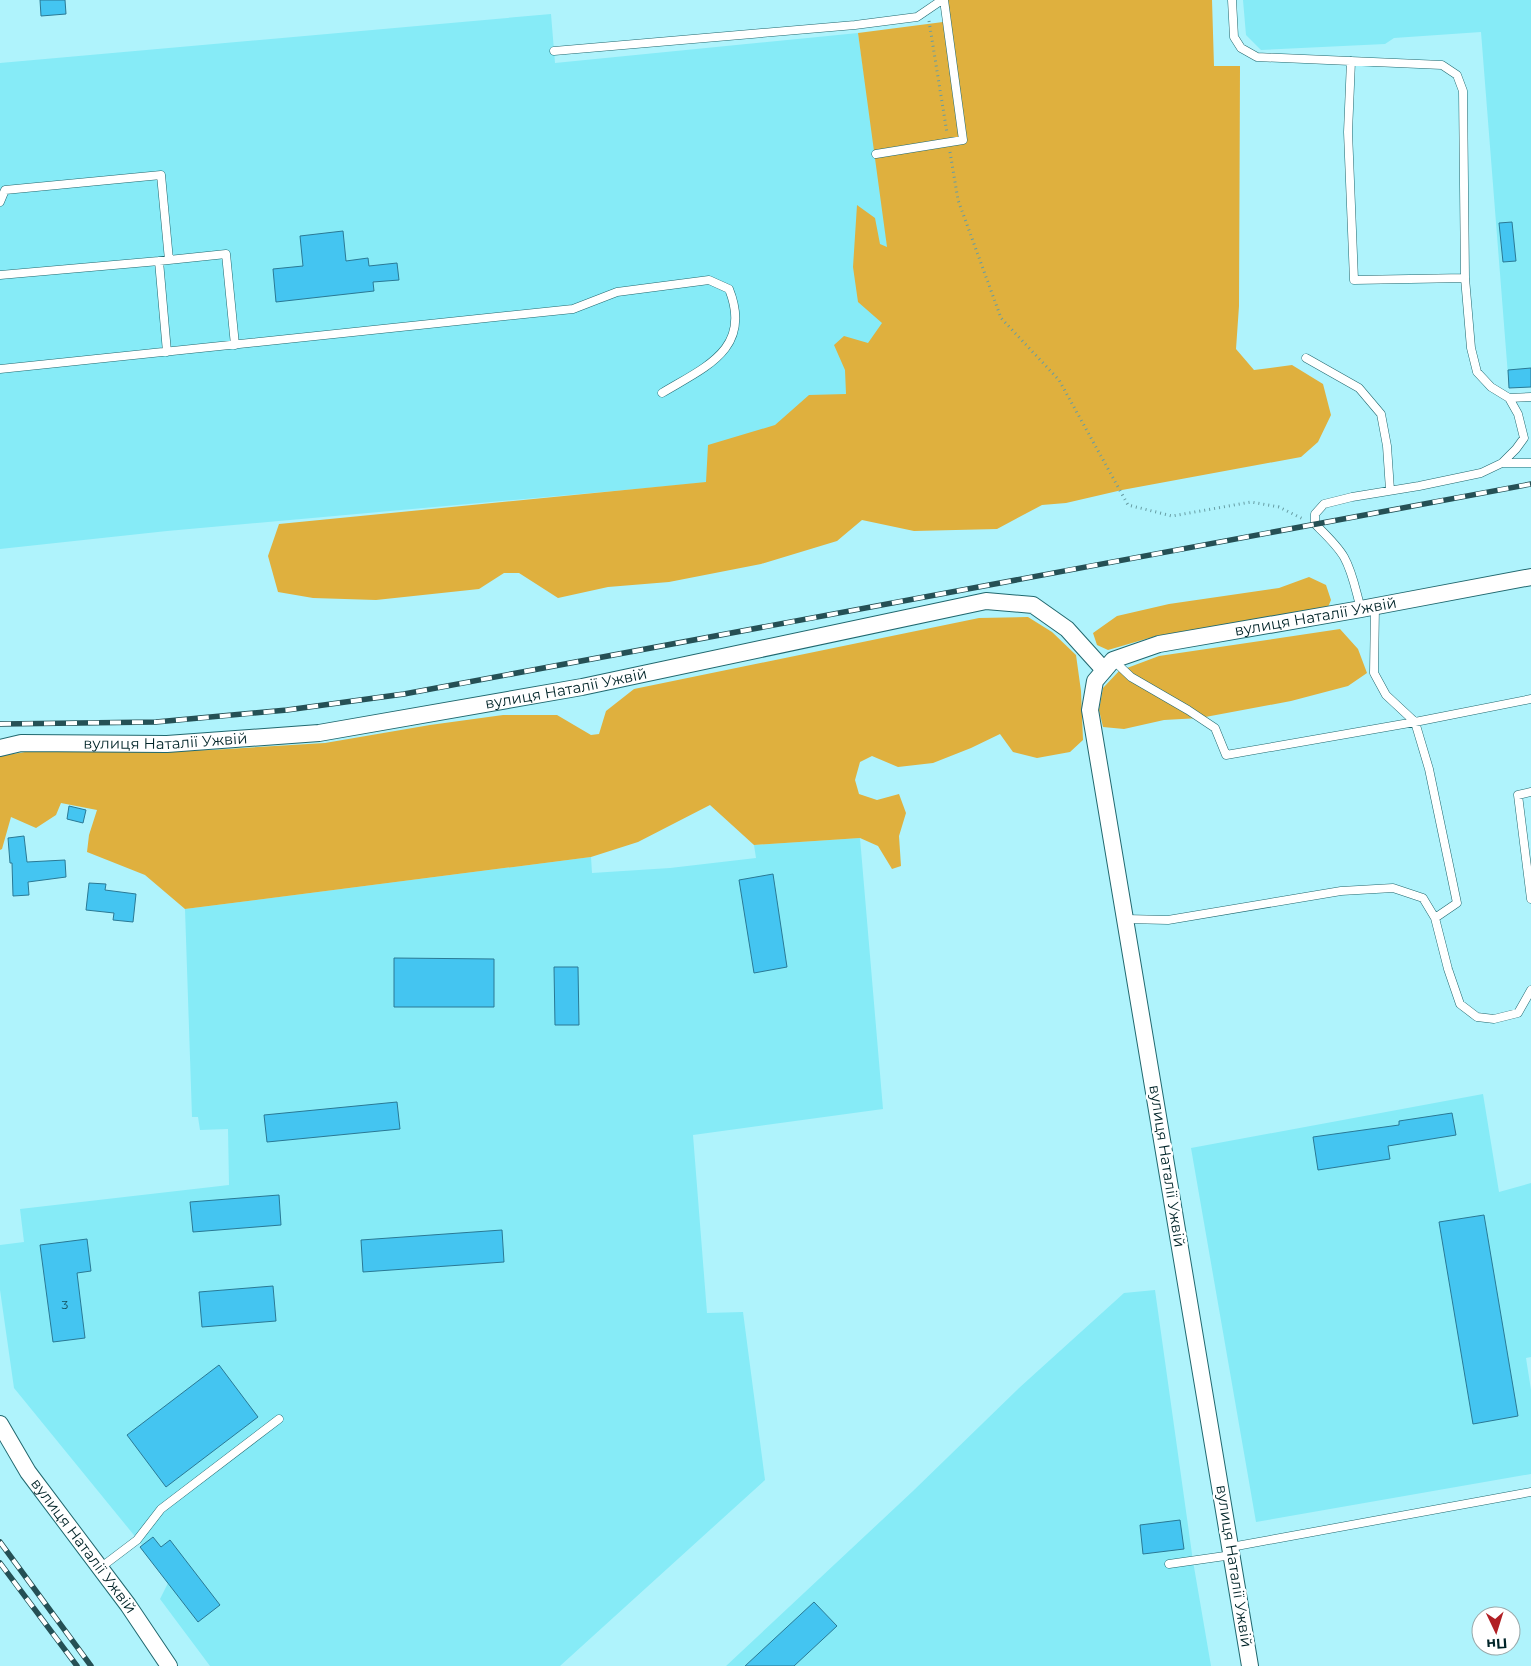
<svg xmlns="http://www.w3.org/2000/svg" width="1531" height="1666" font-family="Montserrat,sans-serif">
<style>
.built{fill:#86ebf7}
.green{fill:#dfb03e}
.building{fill:#44c5f1;stroke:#2a7995}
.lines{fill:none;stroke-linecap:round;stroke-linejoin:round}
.lane-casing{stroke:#21686f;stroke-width:9}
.street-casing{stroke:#21686f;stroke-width:18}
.path{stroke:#669ca3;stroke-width:3;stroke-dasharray:1 4;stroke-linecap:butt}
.lane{stroke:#fff;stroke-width:8}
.street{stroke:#fff;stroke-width:16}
.rail-casing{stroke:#255055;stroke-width:5.5}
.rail{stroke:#fff;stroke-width:4;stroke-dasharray:11;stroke-linecap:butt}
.labels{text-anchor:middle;stroke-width:5;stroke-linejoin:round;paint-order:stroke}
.number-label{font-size:12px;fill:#114c5a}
.street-label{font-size:15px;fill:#002428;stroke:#fff}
</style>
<rect width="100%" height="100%" fill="#aff3fc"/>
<!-- built -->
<path class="built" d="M1243 0H1531V387L1509 388 1481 32 1394 38 1385 44 1261 50 1246 35Z
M551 14 555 63 858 33 878 170 914 464 167 531 0 549V63Z
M860 838 883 1109 693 1135 707 1313 743 1312 765 1480 560 1666H210L160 1599 168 1583 140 1547 142 1545 14 1388 0 1290V1245L24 1242 20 1209 229 1185 228 1129 200 1130 198 1117H192L185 909 591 857 592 873 670 868 756 858 754 845Z
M1483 1094 1499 1192 1531 1183V1357L1526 1358 1531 1390V1474L1256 1522 1191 1148Z
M1155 1290 1193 1561 1211 1666H726L913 1491 1019 1388 1124 1293Z"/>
<!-- green -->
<path class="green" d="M941 0H1212L1214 66H1240L1239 306 1236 349 1254 370 1292 365 1323 384 1331 415 1318 442 1301 457 1122 490 1066 503 1042 505 997 529 914 531 862 520 837 541 761 564 669 582 608 587 558 598 519 573H504L479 589 376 600 313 598 278 592 268 556 279 524 706 482 708 445 775 425 809 395 846 394 845 370 834 345 844 336 868 343 882 323 858 302 853 267 857 205 875 218 880 244 887 247 858 33 943 22Z
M1309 577 1326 585 1331 600 1328 607 1156 636 1108 650 1097 645 1093 633 1117 616 1169 604 1279 588Z
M1028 617 1052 632 1076 655 1081 691 1083 740 1070 752 1037 758 1013 752 1000 734 971 748 933 763 898 767 872 756 860 762 855 780 859 794 877 800 899 794 906 813 899 836 901 866 892 869 878 846 860 838 754 845 710 805 638 842 591 857 185 909 145 875 87 852 89 835 97 810 61 803 56 815 36 828 11 817 2 849 0 850V756L25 752H110L211 750 325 743 430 725 503 715H557L591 735 599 734 606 711 634 689 979 618Z
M1340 629 1358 649 1367 673 1348 686 1291 701 1200 718 1164 720 1124 729 1103 727 1099 710 1103 688 1119 671 1159 656Z"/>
<!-- building -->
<path class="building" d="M40 0H65L66 14 41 16Z
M1512 222 1516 261 1503 262 1499 223Z
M343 231 346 261 368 258 369 266 397 263 399 280 373 282 374 291 276 302 273 269 303 266 300 236Z
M1531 368V387L1509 388 1508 370Z
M69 806 86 810 83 823 67 819Z
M24 836 27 862 65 860 66 877 28 882 29 895 13 896 12 863H10L8 838Z
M773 874 787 967 754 973 739 880Z
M89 883 106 884 105 890 136 894 133 922 113 920 114 913 86 910Z
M394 958 494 959V1007H394Z
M554 967H578L579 1025H555Z
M397 1102 400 1129 267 1142 264 1115Z
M1452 1113 1456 1135 1388 1146 1390 1159 1318 1170 1313 1137 1399 1125V1121Z
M279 1195 281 1225 193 1232 190 1202Z
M1484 1215 1518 1416 1473 1424 1439 1222Z
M502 1230 504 1262 363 1272 361 1240Z
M87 1239 91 1271 77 1273 85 1338 53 1342 40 1245Z
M273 1286 276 1321 202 1327 199 1292Z
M219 1365 258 1417 166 1487 127 1435Z
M1180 1520 1184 1549 1143 1554 1140 1525Z
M153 1537 161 1547 170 1540 220 1605 198 1622 140 1547Z
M814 1602 837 1626 794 1666H745Z"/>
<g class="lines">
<defs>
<path id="lane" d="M1232 0 1234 37 1241 48 1257 57 1442 65 1457 75 1463 91 1465 278 1471 348 1477 372 1491 387 1509 398 1518 414 1524 438 1516 449 1502 463 1481 473 1419 486 1352 497 1324 504 1315 514V524C1325 534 1337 545 1344 557 1353 573 1356 592 1361 609
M554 51 855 25 917 17 942 0
M1351 61 1348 132 1354 280 1465 278
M876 154 963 140 944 0
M0 202 5 190 161 175 169 260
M0 275 159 261
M167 352 159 261 226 254 235 345
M1306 358 1359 388 1381 414 1387 446 1390 490
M0 369 573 309 617 292 709 280 729 289C753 349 705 367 662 393
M1509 398 1531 397
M1502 463H1531
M1375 606 1374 673 1386 695 1415 722 1429 769 1457 903 1435 918
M1113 660 1131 677 1188 710 1215 728 1226 755 1415 722 1531 699
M1531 792 1518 795 1531 899
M1126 919 1168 920 1341 891 1393 888 1423 898 1435 918 1448 969 1460 1004 1477 1017 1494 1019 1518 1013 1531 990
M1231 1547 1531 1492
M1169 1564 1232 1555
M100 1568 137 1540 161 1509 279 1419"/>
<g id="street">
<path id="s1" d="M0 748 21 743 167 744 319 733 582 687 986 601 1033 605 1067 629 1104 670"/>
<path id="s2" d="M0 1424 28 1472 128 1605 169 1666"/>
<path id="s3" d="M1250 1666 1090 710 1095 681 1113 660 1159 644 1361 609 1531 577"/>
</g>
</defs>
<!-- lane casing -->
<use href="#lane" class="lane-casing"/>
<!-- street casing -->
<use href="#street" class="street-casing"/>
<!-- path -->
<path class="path" d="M929 21 947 133
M950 152 958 200 1001 318 1059 380 1128 505 1172 516 1251 502 1279 507 1303 519"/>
<!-- lane -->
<use href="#lane" class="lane"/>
<!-- street -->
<use href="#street" class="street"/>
<defs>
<path id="rail" d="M0 724 156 722 287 710 404 694 1531 484
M0 1542 91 1666
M0 1563 77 1666"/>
</defs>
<!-- rail casing -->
<use href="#rail" class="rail-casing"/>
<!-- rail -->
<use href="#rail" class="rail"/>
</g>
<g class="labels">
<!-- number labels -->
<g class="number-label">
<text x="65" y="1309">3</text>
</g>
<!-- street labels -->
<g class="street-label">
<text dy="5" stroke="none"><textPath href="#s3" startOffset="1234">вулиця Наталії Ужвій</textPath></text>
<text dy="5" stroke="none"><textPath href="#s1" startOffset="571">вулиця Наталії Ужвій</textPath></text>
<text dy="5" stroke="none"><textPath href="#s1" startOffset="166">вулиця Наталії Ужвій</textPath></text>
<text transform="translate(1167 1166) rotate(81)" y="5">вулиця Наталії Ужвій</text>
<text dy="5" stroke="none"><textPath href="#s2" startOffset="148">вулиця Наталії Ужвій</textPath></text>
<text transform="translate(1234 1566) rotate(81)" y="5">вулиця Наталії Ужвій</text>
</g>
</g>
<!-- north arrow -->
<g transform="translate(1496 1631) rotate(176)"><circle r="24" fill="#ffffff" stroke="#99a7a9"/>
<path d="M0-4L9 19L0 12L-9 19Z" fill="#b11f24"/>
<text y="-8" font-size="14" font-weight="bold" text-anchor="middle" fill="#002428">Пн</text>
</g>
</svg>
